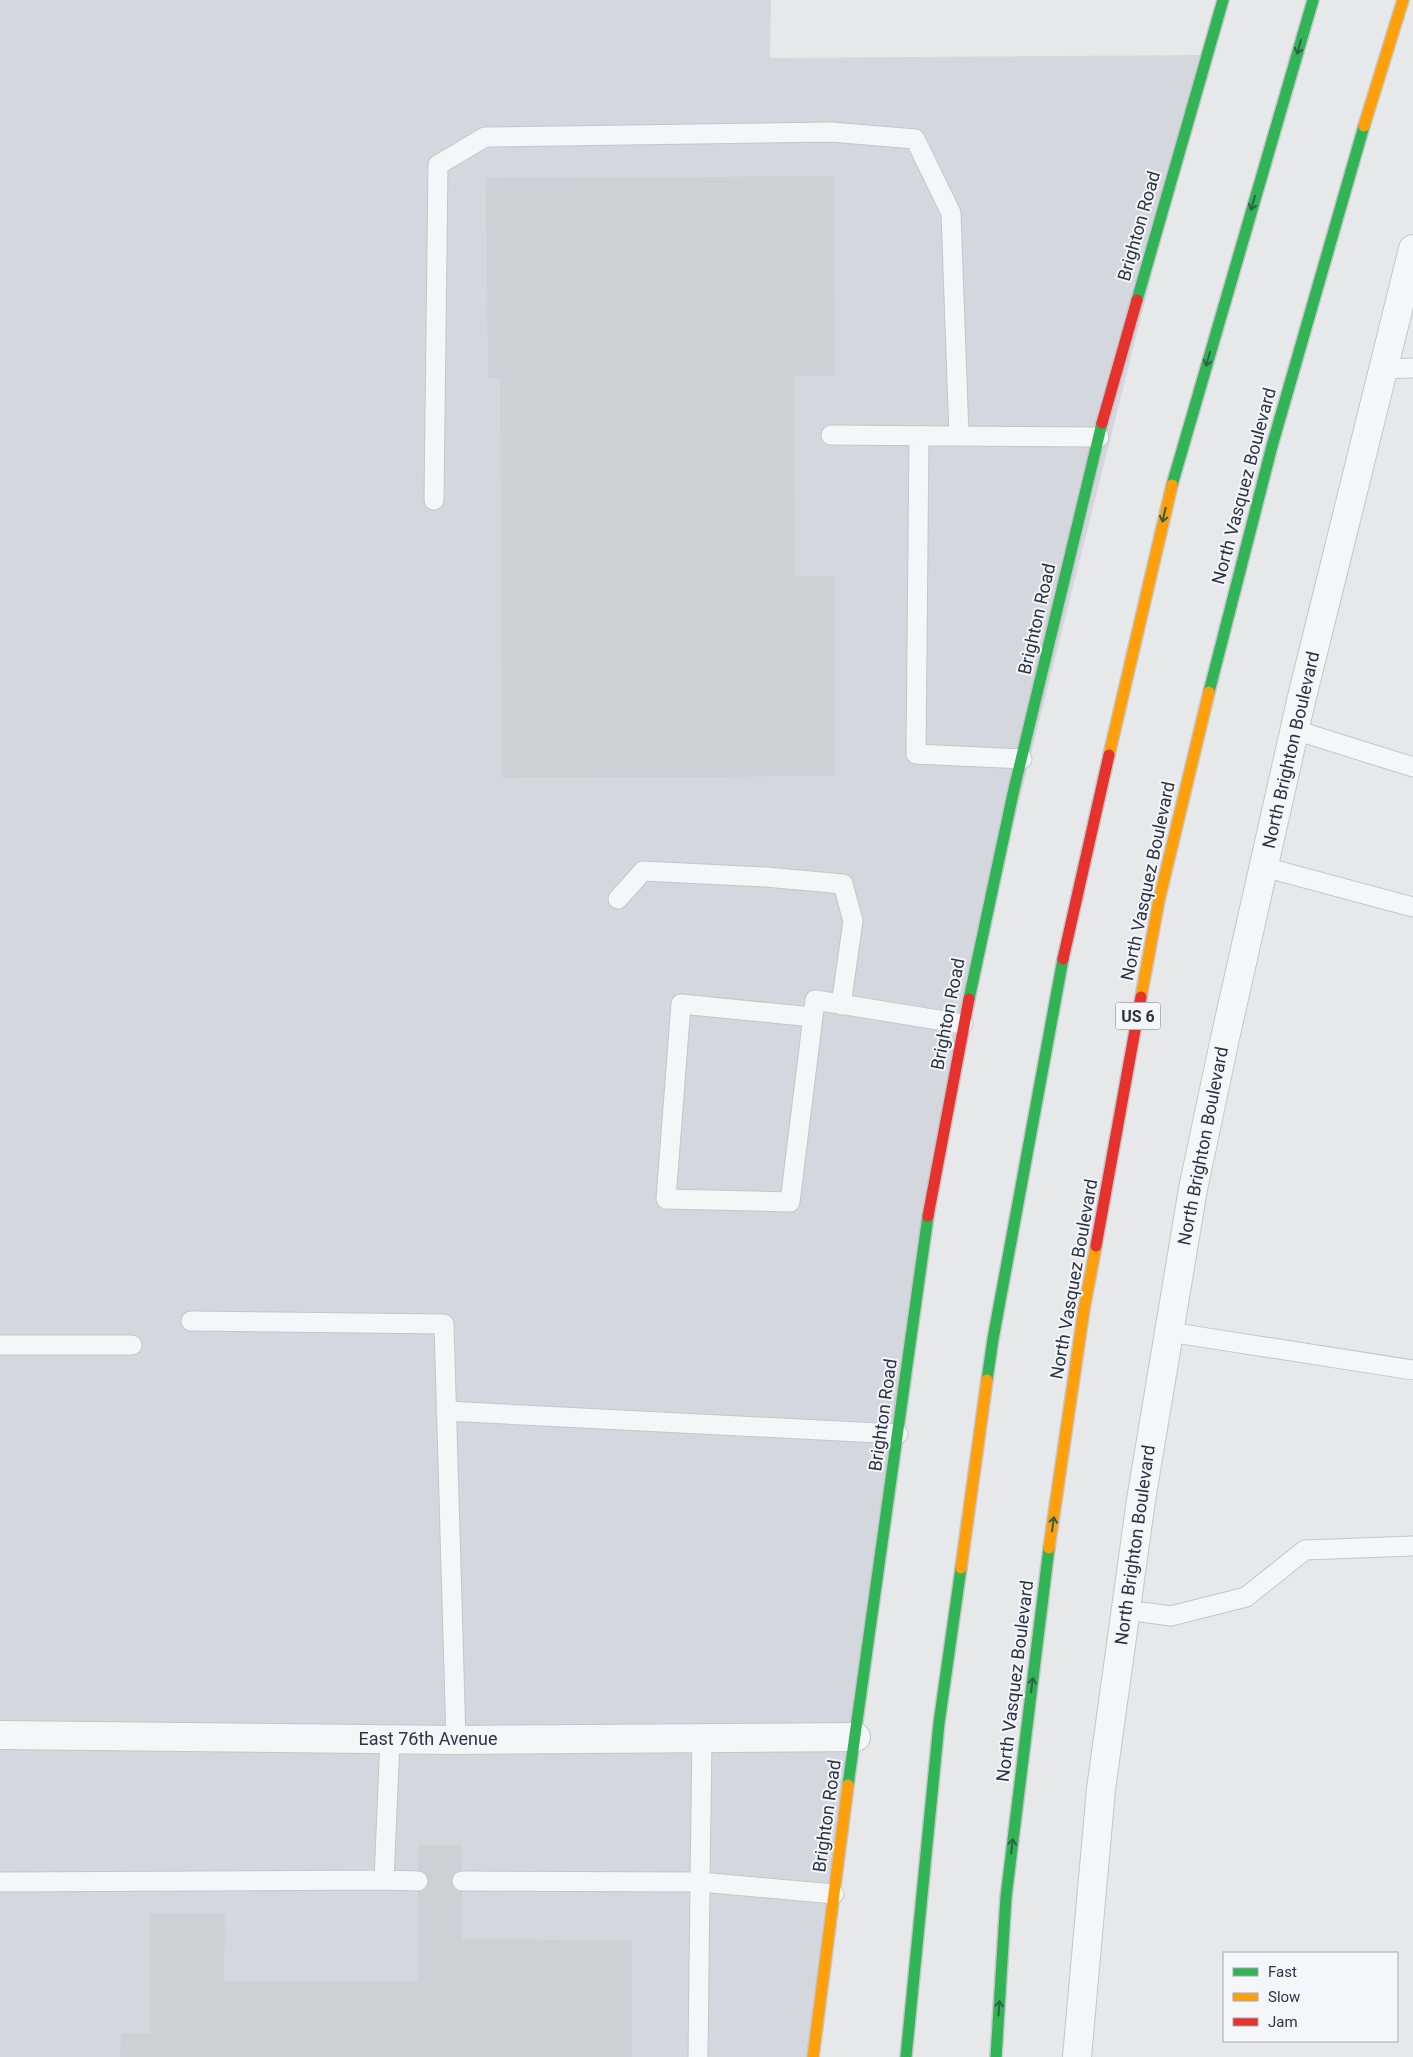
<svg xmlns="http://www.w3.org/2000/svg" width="1413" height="2057" font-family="Roboto,sans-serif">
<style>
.built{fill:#d4d7dd}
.building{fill:#ced0d3}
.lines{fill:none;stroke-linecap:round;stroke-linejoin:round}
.lane-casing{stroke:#c4c6c8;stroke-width:21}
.street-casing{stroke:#c4c6c8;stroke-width:30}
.fast-casing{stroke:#c4c6c8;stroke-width:14}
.slow-casing{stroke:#c4c6c8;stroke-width:14}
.jam-casing{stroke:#c4c6c8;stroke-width:14}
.lane{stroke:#f5f6f7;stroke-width:19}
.street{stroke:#f5f6f7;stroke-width:28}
.fast{stroke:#30b455;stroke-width:11}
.slow{stroke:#ff9f0a;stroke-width:11}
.jam{stroke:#e5322d;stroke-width:11}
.oneway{stroke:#2d614b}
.labels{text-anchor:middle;stroke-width:4;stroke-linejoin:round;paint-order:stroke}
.shield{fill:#f4f6f9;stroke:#676e7b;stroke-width:1}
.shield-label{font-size:16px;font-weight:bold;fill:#2b3445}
.street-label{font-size:18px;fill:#2b3445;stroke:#f4f6f9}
</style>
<rect width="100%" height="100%" fill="#e6e8ea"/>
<!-- built -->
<path class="built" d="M0 0H771L770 58 1207 55 963 1024 813 2057H0Z"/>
<!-- building -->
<path class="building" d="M834 176 835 376H794L795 576H835V776L502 778 500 378H488L486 178Z
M418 1845H462V1939L632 1940V2057H120L121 2033H150V1913H225L224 1981H418Z"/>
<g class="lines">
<defs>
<path id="lane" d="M1383 369 1413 368
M831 435 1099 437
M919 436 916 754 1022 759
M434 500 438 165 485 137 831 132 915 139 951 213 959 436
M1295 730 1413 767
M1264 867 1413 907
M618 899 643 871 766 877 843 884 853 921 841 1005
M813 1017 681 1004 666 1199 790 1202 815 1000 963 1024
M191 1321 444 1324 456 1740
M1169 1332 1413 1370
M0 1345H132
M446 1411 898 1434
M1126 1610 1171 1616 1246 1597 1305 1550 1413 1546
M384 1880 418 1881
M462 1881 700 1882 702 1738
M0 1882 384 1880 390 1740
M698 2057 700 1882 834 1894"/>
<path id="street" d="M0 1735 456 1740 856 1737
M1077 2057 1101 1789 1141 1500 1193 1189 1225 1038 1301 701 1413 249"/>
<path id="fast" d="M1137 300 1223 0
M1172 485 1313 0
M1209 692 1272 446 1364 126
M969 999 1014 789 1102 423
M987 1380 993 1339 1063 959
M848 1785 928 1216
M906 2057 939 1723 961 1568
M996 2057 1006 1897 1049 1548"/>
<path id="slow" d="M1364 126 1403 0
M1109 755 1172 485
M1141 997 1159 900 1209 692
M1049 1548 1084 1309 1096 1246
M961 1568 987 1380
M813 2057 848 1785"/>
<path id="jam" d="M1102 423 1137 300
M1063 959 1109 755
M928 1216 969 999
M1096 1246 1141 997"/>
</defs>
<!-- lane casing -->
<use href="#lane" class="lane-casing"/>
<!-- street casing -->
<use href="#street" class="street-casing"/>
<!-- fast casing -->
<use href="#fast" class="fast-casing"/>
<!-- slow casing -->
<use href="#slow" class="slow-casing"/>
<!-- jam casing -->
<use href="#jam" class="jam-casing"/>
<!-- lane -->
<use href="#lane" class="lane"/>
<!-- street -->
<use href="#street" class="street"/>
<!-- fast -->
<use href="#fast" class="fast"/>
<!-- slow -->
<use href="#slow" class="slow"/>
<!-- jam -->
<use href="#jam" class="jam"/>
</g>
<!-- one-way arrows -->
<defs><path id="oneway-shaft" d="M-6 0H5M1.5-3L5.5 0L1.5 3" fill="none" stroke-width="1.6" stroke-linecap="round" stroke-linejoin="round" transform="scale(1.25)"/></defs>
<g class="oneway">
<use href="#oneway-shaft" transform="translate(1299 47) rotate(106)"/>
<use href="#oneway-shaft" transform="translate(1253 203) rotate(106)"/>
<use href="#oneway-shaft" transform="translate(1208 359) rotate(106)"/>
<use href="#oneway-shaft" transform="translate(1164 515) rotate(103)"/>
<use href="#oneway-shaft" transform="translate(1053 1524) rotate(-82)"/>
<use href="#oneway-shaft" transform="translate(1032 1685) rotate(-83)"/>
<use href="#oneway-shaft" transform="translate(1012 1846) rotate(-83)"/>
<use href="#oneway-shaft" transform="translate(999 2008) rotate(-86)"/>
</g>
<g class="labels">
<!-- shield labels -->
<rect class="shield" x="1115.5" y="1002.5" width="45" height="27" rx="4"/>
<g class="shield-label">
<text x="1138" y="1022">US 6</text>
</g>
<!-- street labels -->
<g class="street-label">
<text transform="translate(1139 226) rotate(-74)" y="6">Brighton Road</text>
<text transform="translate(1244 486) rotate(-75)" y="6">North Vasquez Boulevard</text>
<text transform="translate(1037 619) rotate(-77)" y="6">Brighton Road</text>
<text transform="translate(1291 750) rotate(-77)" y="6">North Brighton Boulevard</text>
<text transform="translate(1148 881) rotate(-78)" y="6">North Vasquez Boulevard</text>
<text transform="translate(948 1014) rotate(-79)" y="6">Brighton Road</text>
<text transform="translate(1203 1146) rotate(-79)" y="6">North Brighton Boulevard</text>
<text transform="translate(1074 1279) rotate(-80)" y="6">North Vasquez Boulevard</text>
<text transform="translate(883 1415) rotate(-82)" y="6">Brighton Road</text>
<text transform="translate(1135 1545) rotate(-82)" y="6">North Brighton Boulevard</text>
<text transform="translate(1015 1681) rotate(-83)" y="6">North Vasquez Boulevard</text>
<text x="428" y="1745">East 76th Avenue</text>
<text transform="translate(827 1816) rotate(-82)" y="6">Brighton Road</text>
</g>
</g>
<!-- legend -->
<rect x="1223" y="1952" width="175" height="90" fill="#f4f6f9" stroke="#a4a8b1"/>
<rect x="1233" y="1968" width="25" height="8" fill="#30b455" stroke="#a4a8b1"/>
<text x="1268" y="1977" font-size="15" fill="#2b3445">Fast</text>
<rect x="1233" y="1993" width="25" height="8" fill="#ff9f0a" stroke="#a4a8b1"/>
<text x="1268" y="2002" font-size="15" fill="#2b3445">Slow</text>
<rect x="1233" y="2018" width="25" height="8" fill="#e5322d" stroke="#a4a8b1"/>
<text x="1268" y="2027" font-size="15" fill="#2b3445">Jam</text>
</svg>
